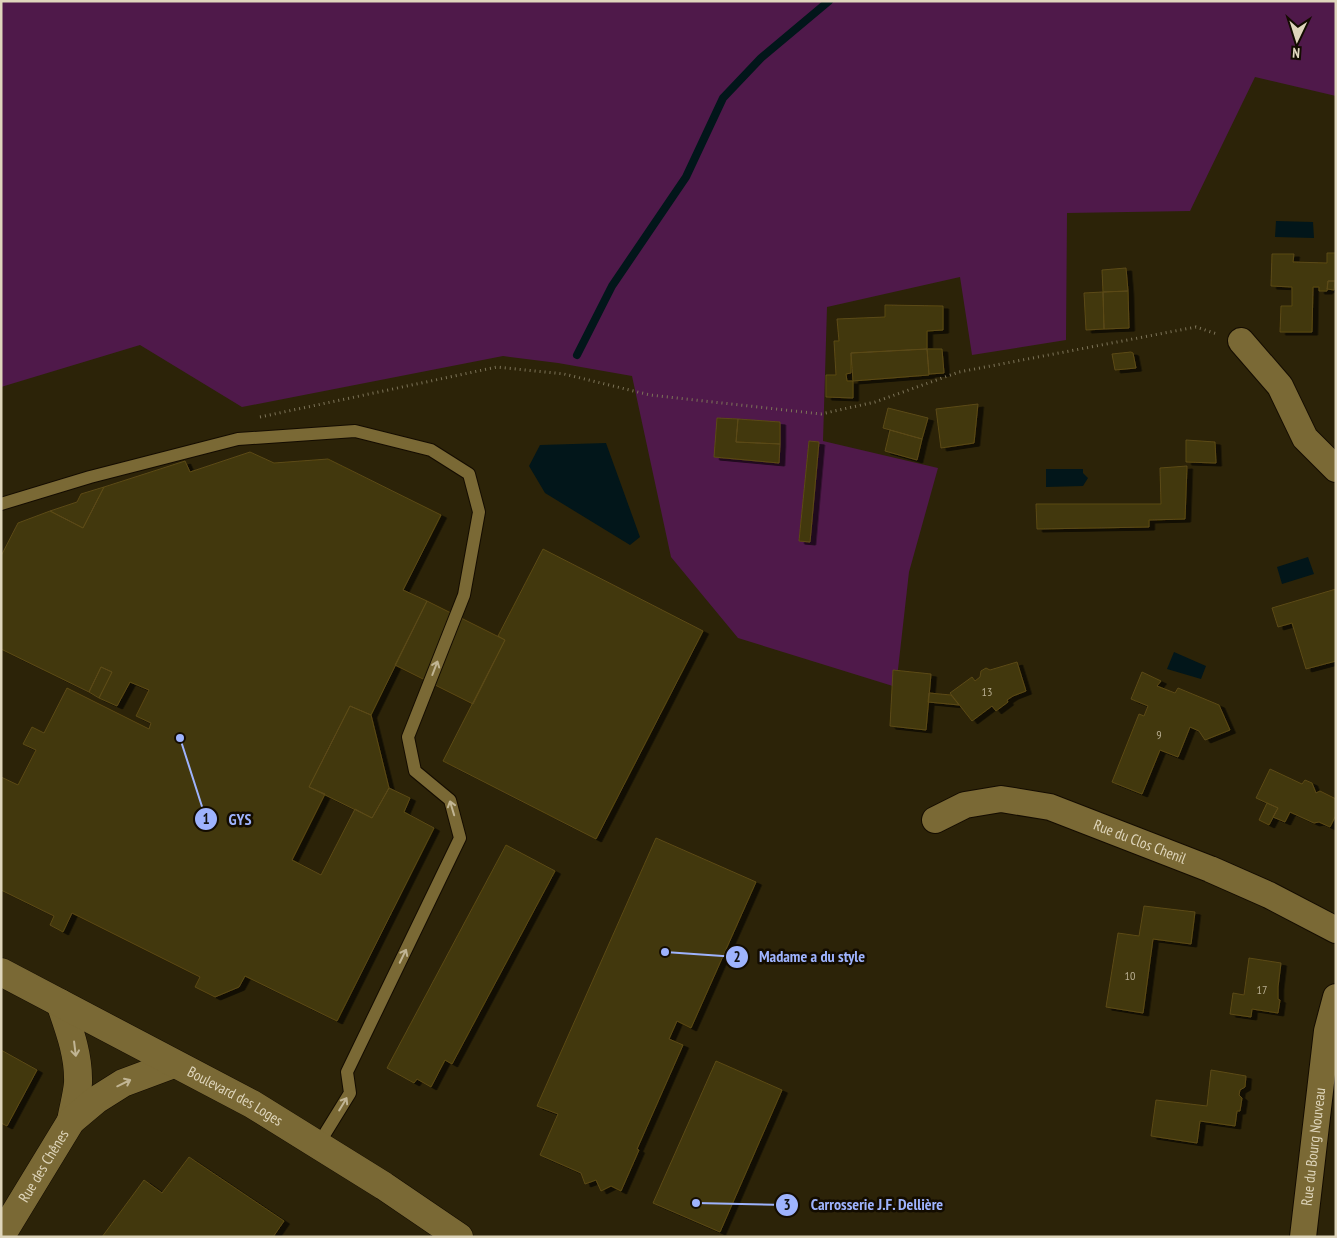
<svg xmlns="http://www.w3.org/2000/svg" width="1337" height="1238" font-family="'PT Sans Narrow',sans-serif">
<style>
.green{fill:#4f194a}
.water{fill:#02161a}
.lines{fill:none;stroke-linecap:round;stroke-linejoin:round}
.stream{stroke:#02161a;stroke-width:8}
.building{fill:#43370f;stroke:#5b4a15;filter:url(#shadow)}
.service-casing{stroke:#140c00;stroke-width:14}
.minor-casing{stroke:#140c00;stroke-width:28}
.tertiary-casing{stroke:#140c00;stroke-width:29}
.secondary-casing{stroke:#140c00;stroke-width:29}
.path{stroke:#7d7459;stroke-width:3;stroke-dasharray:1 4;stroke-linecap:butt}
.service{stroke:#7a6935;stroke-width:12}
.minor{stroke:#7a6935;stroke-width:26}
.tertiary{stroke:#7a6935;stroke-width:28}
.secondary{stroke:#7a6935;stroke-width:28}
.oneway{stroke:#c1b594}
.labels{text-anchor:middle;stroke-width:5;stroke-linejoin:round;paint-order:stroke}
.number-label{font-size:12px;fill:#b8ae91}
.street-label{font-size:15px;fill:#dfd6bc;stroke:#130c00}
.leader{fill:none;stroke:#9eb3fd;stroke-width:2}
.callout-dot{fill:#9eb3fd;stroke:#130c00;stroke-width:2}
.mark-label{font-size:15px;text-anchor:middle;font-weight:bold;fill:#111}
.callout-label{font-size:16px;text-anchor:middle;font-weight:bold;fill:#9eb3fd;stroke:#130c00;stroke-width:5;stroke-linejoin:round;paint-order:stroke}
</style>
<defs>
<filter id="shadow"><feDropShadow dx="5.5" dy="3" stdDeviation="0" flood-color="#0009"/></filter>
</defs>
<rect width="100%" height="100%" fill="#2c2308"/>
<!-- green -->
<path class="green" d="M1 1H1336V96L1255 77 1190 211 1067 213 1066 340 972 355 960 277 827 307 823 441 938 468 909 572 896 687 738 638 671 557 632 376 558 363 503 356 242 407 140 345 1 387Z"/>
<!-- water -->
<path class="water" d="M1276 221 1313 222 1314 238 1275 237Z
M606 443 640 537 630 545 545 493 529 466 540 445Z
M1046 469H1083V473L1088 478 1083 486 1046 487Z
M1308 557 1314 574 1282 584 1277 567Z
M1174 652 1206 666 1201 679 1167 669Z"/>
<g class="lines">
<!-- stream -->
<path class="stream" d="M577 355 612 286 686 177 723 98 761 58 829 1"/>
</g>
<!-- building -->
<path class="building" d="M1327 253H1336V290L1335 281H1328L1327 291H1319V287H1313L1312 332H1280L1281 306H1292V287L1271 286 1272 254H1294L1293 262 1327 263Z
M1126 268 1128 291 1103 292 1102 270Z
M1328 281H1335L1334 290 1327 289Z
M1128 291 1129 328 1104 329 1103 292Z
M1103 292 1104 329 1086 330 1084 293Z
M885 305 943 306V330L927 331V349L851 353V373L846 374 847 381H853V398L826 397V375H836L834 341H839L837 319 885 317Z
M927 349 929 375 853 381 851 353Z
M927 349H942L944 373 929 374Z
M1131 352 1133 353 1136 368 1115 370 1112 354Z
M978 404 974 443 941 448 936 409Z
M888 408 928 418 922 439 883 428Z
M717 418 738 419 736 442 780 444 779 463 714 457Z
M738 419 780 422V444L736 442Z
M890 430 922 439 917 460 885 451Z
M1186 440 1215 442 1216 463 1186 462Z
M809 441 819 442 810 542 799 541Z
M250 452 274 463 328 459 441 515 403 590 427 601 371 715 350 706 309 787 325 794 292 860 321 875 355 809 372 818 389 788 410 798 404 812 434 828 337 1021 245 976 239 987 215 997 195 987 200 977 72 913 63 932 50 925 54 916 1 890V777L18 785 36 750 23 744 32 727 44 733 67 688 149 729 151 723 136 716 149 690 130 682 117 706 99 698 112 672 101 667 89 692 1 649V556L18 523 50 511 83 528 104 487 185 461 190 472Z
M1187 466 1185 519 1149 520V527L1037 529 1036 504H1161L1160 468Z
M104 487 83 528 50 511 77 502 81 494Z
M543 549 703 631 596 839 443 761 505 640 498 636Z
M1336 589V661L1306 669 1292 623 1278 627 1272 608Z
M427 601 505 640 473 704 395 665Z
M1017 662 1026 691 1013 696 1007 700 1008 702 996 711 992 706 972 721 950 693 972 677 975 681 980 677 981 671 986 668 990 670Z
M101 667 112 672 99 698 89 692Z
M893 670 931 674 926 730 890 726Z
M1142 672 1161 681 1157 686 1175 693 1178 688 1219 705 1230 730 1205 740 1199 731 1190 727 1178 757 1160 750 1142 794 1112 782 1139 714 1144 716 1148 706 1131 699Z
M929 693 951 695 959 705 928 702Z
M350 706 371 715 389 788 372 818 309 787Z
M1270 769 1302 784 1305 780 1312 783 1316 793 1320 791 1336 799V815L1330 827 1319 822 1314 823 1290 812 1285 822 1273 817 1278 808 1256 798Z
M1267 803 1278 808 1269 825 1259 820Z
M656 838 756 882 691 1028 677 1021 669 1039 683 1045 637 1149 639 1150 621 1191 611 1186 601 1191 596 1180 585 1184 581 1173 540 1155 558 1114 537 1106Z
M506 845 555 871 452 1064 445 1060 431 1087 417 1079 414 1083 387 1068Z
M1144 906 1195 912 1191 944 1153 939 1143 1013 1106 1007 1118 933 1139 936Z
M1249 958 1281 963 1278 987V999L1280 1000 1278 1013 1252 1009 1251 1017 1230 1014 1233 993 1244 995Z
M1 1050 37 1070 7 1126 1 1123Z
M716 1061 782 1090 720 1232 653 1203Z
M1211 1070 1246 1076 1245 1087 1240 1090 1239 1095 1242 1098 1240 1111H1237L1235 1126 1200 1121 1197 1143 1151 1136 1156 1100 1207 1106Z
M189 1157 284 1221 273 1237H102L144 1180 162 1193Z"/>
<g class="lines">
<defs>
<path id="service" d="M1 504 90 477 238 439 355 431 431 450 469 474 479 512 464 595 408 737 415 771 450 800 460 838 347 1072 350 1093 318 1145"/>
<g id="minor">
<path d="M1241 341 1280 386 1305 438 1336 469"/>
<path id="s1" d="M935 820 965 805 1001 799 1050 807 1210 869 1269 895 1336 930"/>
<path id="s2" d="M1303 1237 1327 1031 1336 997"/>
</g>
<g id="tertiary">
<path d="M60 1003C69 1029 79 1055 78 1083 77 1095 73 1109 71 1121"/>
<path id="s3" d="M1 1236 71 1121 96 1100 123 1083 174 1064"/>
</g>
<g id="secondary">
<path id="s4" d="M1 972 252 1104 384 1186 459 1237"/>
</g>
</defs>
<!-- service casing -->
<use href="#service" class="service-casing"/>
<!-- minor casing -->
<use href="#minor" class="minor-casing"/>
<!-- tertiary casing -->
<use href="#tertiary" class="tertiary-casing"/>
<!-- secondary casing -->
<use href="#secondary" class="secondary-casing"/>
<!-- path -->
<path class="path" d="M260 417 497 367 564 374 650 395 821 414 875 402 959 372 1196 327 1217 334"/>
<!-- service -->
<use href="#service" class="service"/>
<!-- minor -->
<use href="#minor" class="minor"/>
<!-- tertiary -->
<use href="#tertiary" class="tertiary"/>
<!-- secondary -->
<use href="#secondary" class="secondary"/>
</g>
<!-- one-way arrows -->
<defs><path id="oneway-shaft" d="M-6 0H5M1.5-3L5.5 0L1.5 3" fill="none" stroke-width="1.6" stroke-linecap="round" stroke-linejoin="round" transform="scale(1.25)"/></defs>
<g class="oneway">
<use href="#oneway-shaft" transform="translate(435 668) rotate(-69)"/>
<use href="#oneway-shaft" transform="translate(452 808) rotate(-107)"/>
<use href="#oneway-shaft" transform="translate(403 956) rotate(-64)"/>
<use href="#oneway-shaft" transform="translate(75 1049) rotate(83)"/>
<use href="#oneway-shaft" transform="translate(124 1083) rotate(-26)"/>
<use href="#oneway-shaft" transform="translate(343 1104) rotate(-59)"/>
</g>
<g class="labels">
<!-- number labels -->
<g class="number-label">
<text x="987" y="696">13</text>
<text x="1159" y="739">9</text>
<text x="1130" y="980">10</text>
<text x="1262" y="994">17</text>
</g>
<!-- street labels -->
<g class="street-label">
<text dy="5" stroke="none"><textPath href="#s1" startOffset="216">Rue du Clos Chenil</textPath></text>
<text dy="5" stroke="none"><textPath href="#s4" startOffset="265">Boulevard des Loges</textPath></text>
<text dy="5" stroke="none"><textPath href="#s2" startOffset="91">Rue du Bourg Nouveau</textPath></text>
<text dy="5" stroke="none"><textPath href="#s3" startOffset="82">Rue des Chênes</textPath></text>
</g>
</g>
<!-- callouts -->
<path class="leader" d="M180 738L206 819M665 952L737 957M696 1203L787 1205"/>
<g class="callout-dot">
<circle cx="180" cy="738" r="5"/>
<circle cx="665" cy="952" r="5"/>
<circle cx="696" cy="1203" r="5"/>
<circle cx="206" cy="819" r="12"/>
<circle cx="737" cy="957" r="12"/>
<circle cx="787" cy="1205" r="12"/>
</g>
<g class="mark-label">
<text x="206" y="824">1</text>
<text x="737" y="962">2</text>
<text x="787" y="1210">3</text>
</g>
<g class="callout-label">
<text x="240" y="825">GYS</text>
<text x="812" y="962">Madame a du style</text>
<text x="877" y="1210">Carrosserie J.F. Dellière</text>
</g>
<!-- border -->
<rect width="1337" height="1238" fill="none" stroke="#dfd6bc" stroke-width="5"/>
<!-- north arrow -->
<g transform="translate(1297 40) rotate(184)" stroke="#130c00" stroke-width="4" paint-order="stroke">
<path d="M0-4L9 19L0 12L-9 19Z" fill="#dfd6bc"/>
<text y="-8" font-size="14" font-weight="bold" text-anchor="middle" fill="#dfd6bc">N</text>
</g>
</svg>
